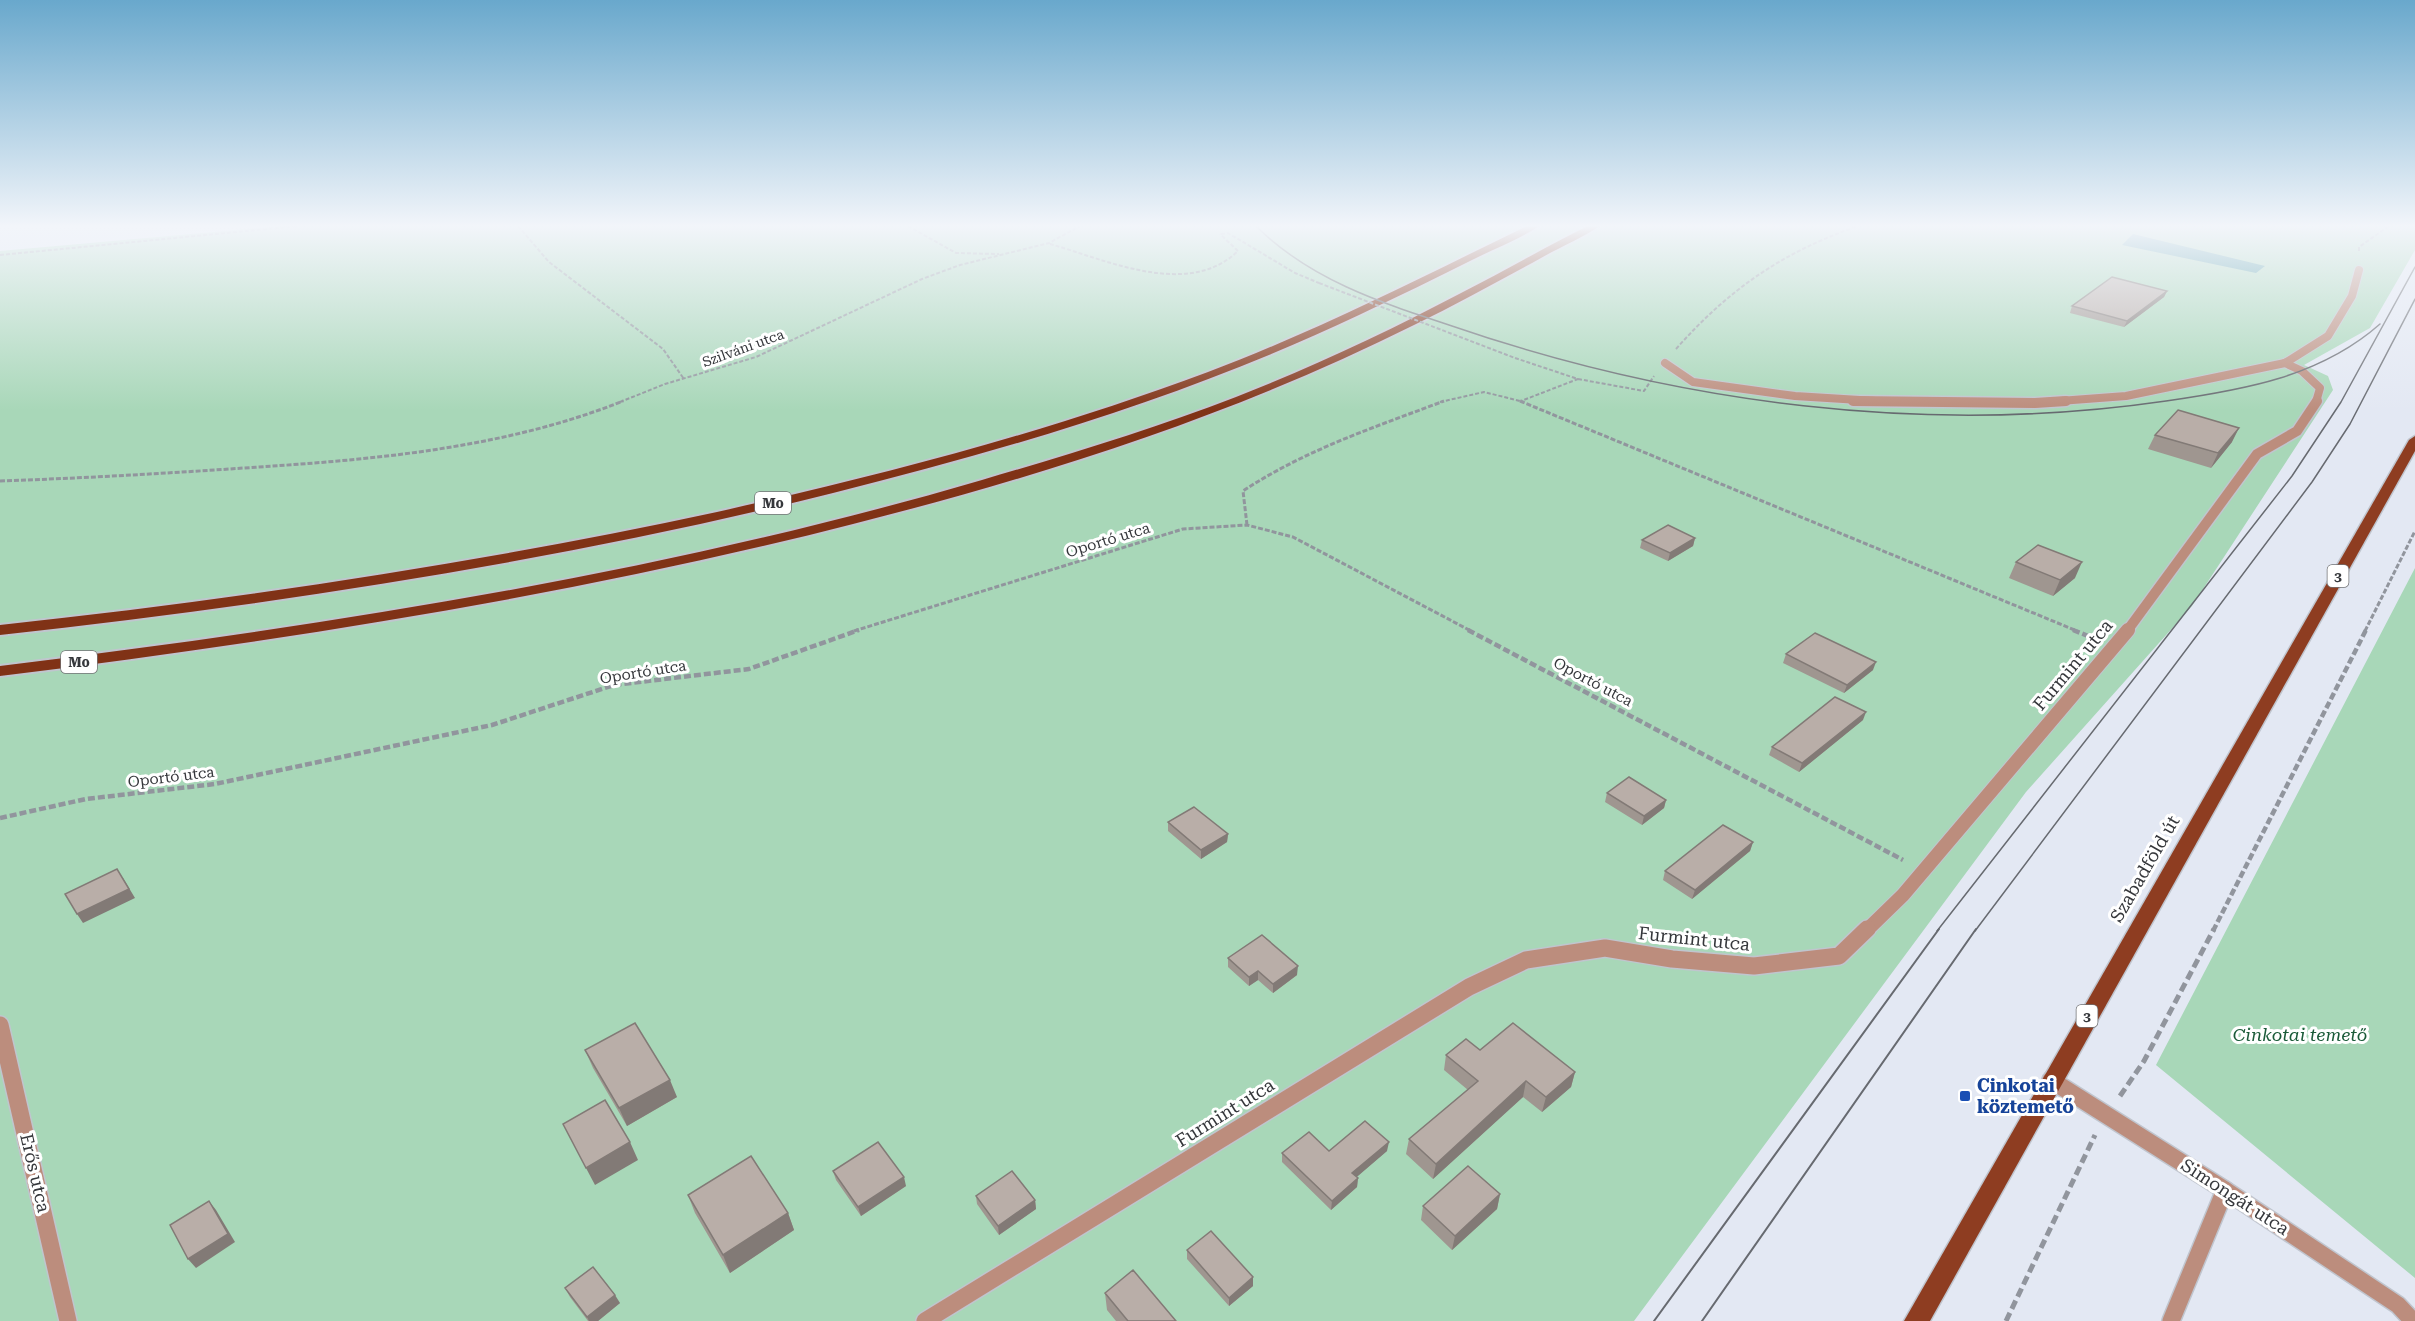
<svg xmlns="http://www.w3.org/2000/svg" width="2415" height="1321" font-family="'Roboto Serif',serif">
<style>
.green{fill:#a8d7b8}
.water{fill:#4a97a2}
.lines{fill:none;stroke-linecap:round;stroke-linejoin:round}
.service-far2-casing{stroke:#c0c5ce;stroke-width:10}
.service-far1-casing{stroke:#c0c5ce;stroke-width:13}
.service-casing{stroke:#c0c5ce;stroke-width:20}
.minor-far3-casing{stroke:#c0c5ce;stroke-width:10}
.minor-far2-casing{stroke:#c0c5ce;stroke-width:13}
.minor-far1-casing{stroke:#c0c5ce;stroke-width:16}
.minor-casing{stroke:#c0c5ce;stroke-width:20}
.primary-casing{stroke:#c0c5ce;stroke-width:3}
.trunk-casing{stroke:#c0c5ce;stroke-width:4}
.path-far3{stroke:#91959d;stroke-width:2;stroke-dasharray:4 2;stroke-linecap:butt}
.path-far2{stroke:#91959d;stroke-width:3;stroke-dasharray:5 2;stroke-linecap:butt}
.path-far1{stroke:#91959d;stroke-width:4.5;stroke-dasharray:7 3;stroke-linecap:butt}
.path{stroke:#91959d;stroke-width:5;stroke-dasharray:9 4.5;stroke-linecap:butt}
.service-far2{stroke:#bc8d7d;stroke-width:8}
.service-far1{stroke:#bc8d7d;stroke-width:10}
.service{stroke:#bc8d7d;stroke-width:17}
.minor-far3{stroke:#bc8d7d;stroke-width:8}
.minor-far2{stroke:#bc8d7d;stroke-width:10}
.minor-far1{stroke:#bc8d7d;stroke-width:14}
.minor{stroke:#bc8d7d;stroke-width:17}
.primary{fill:#8e3d21;fill-rule:evenodd}
.trunk{fill:#803216;fill-rule:evenodd}
.tram-far1{stroke:#676a70;stroke-width:1.5}
.tram{stroke:#676a70;stroke-width:2}
.path-bridge{stroke:#91959d;stroke-width:2;stroke-dasharray:4 2;stroke-linecap:butt}
.wall{fill:#9f9690}
.shaded-wall{fill:#827a76}
.building{fill:#b9aea8;stroke:#827a76;stroke-width:1.5}
.transit-dot{fill:#1a4fb4;stroke:#fff;stroke-width:2}
.labels{text-anchor:middle;stroke-width:6;stroke-linejoin:round;paint-order:stroke}
.far-street-label{font-size:14px;fill:#35373b;stroke:#fff}
.shield{fill:#fff;stroke:#727376;stroke-width:1.5}
.shield-label{font-size:14px;font-weight:bold;fill:#35373b}
.street-label{font-size:15px;fill:#35373b;stroke:#fff}
.near-street-label{font-size:18px;fill:#35373b;stroke:#fff}
.near-park-label{font-size:18px;font-style:italic;fill:#1b5b39;stroke:#fff}
.near-transit-label{font-size:18px;font-weight:bold;fill:#164399;stroke:#fff;text-anchor:start}
</style>
<rect width="100%" height="100%" fill="#e3e8f3"/>
<!-- green -->
<path class="green" d="M280 226H2415V250L2370 328 2304 365 2328 376 2333 390 2192 606 2026 792 1634 1321H0V251Z
M2415 568V1278L2156 1065Z"/>
<!-- water -->
<path class="water" d="M2133 234 2265 266 2256 273 2122 245Z"/>
<g class="lines">
<defs>
<path id="service-far2" d="M1665 363 1693 382 1795 396 1892 402
M2046 402 2126 396 2285 363 2328 336 2352 296 2359 270"/>
<path id="service-far1" d="M1853 401 2035 403 2066 401"/>
<path id="service" d="M2171 1321 2225 1190"/>
<path id="minor-far3" d="M2285 363 2302 371 2320 388 2316 402"/>
<path id="minor-far2" d="M2127 631 2257 454 2297 431 2317 401"/>
<path id="minor-far1" d="M1866 931 1903 895 2128 630"/>
<path id="minor" d="M0 1025 68 1321
M2051 1080 2225 1190 2398 1305 2413 1321
M925 1321 1469 987 1526 960 1605 948 1672 959 1754 966 1839 956 1867 929"/>
<path id="primary" d="M2415 436V451L1930 1321H1904L2409 440Z"/>
<path id="trunk" d="M1527 226H1539C1520 239 1496 248 1474 259 1436 278 1397 297 1359 315 1191 395 1013 448 833 493 559 561 280 604 0 635V625C241 599 480 563 717 512 883 475 1048 432 1208 372 1317 331 1422 277 1527 226Z
M1588 226H1600C1582 238 1560 247 1541 258 1499 281 1457 304 1414 325 1236 414 1046 475 853 524 572 596 287 640 0 676V666C331 625 661 574 982 480 1067 455 1153 429 1236 397 1313 367 1389 331 1463 292 1505 271 1545 247 1588 226Z"/>
</defs>
<!-- service-far2 casing -->
<use href="#service-far2" class="service-far2-casing"/>
<!-- service-far1 casing -->
<use href="#service-far1" class="service-far1-casing"/>
<!-- service casing -->
<use href="#service" class="service-casing"/>
<!-- minor-far3 casing -->
<use href="#minor-far3" class="minor-far3-casing"/>
<!-- minor-far2 casing -->
<use href="#minor-far2" class="minor-far2-casing"/>
<!-- minor-far1 casing -->
<use href="#minor-far1" class="minor-far1-casing"/>
<!-- minor casing -->
<use href="#minor" class="minor-casing"/>
<!-- primary casing -->
<use href="#primary" class="primary-casing"/>
<!-- trunk casing -->
<use href="#trunk" class="trunk-casing"/>
<!-- path-far3 -->
<path class="path-far3" d="M518 226 549 262 663 349 684 379
M908 226 956 253 999 254
M1221 234 1228 233 1295 273 1319 283
M1050 244C1107 260 1188 299 1238 251L1220 234
M2359 251V247L2389 226
M0 255 298 226
M1676 349C1729 289 1783 252 1858 226
M1515 358 1578 379 1521 401
M1578 379 1644 391 1654 376
M620 402 665 384 756 357 922 279 960 265 1049 243 1080 226
M1440 402 1484 392 1524 402"/>
<!-- path-far2 -->
<path class="path-far2" d="M1520 401 2077 631
M0 481C86 478 172 473 259 467 381 459 508 447 623 401
M1247 525 1243 491C1305 450 1375 427 1444 401
M854 631 1183 529 1247 525 1293 537 1471 631
M2365 631 2415 531"/>
<!-- path-far1 -->
<path class="path-far1" d="M1468 630 1903 860
M2073 630 2093 638
M0 818 86 799 215 784 492 725 614 685 749 669 859 630
M2213 931 2366 630"/>
<!-- path -->
<path class="path" d="M2120 1096 2144 1061 2214 929
M2006 1321 2095 1135"/>
<!-- service-far2 -->
<use href="#service-far2" class="service-far2"/>
<!-- service-far1 -->
<use href="#service-far1" class="service-far1"/>
<!-- service -->
<use href="#service" class="service"/>
<!-- minor-far3 -->
<use href="#minor-far3" class="minor-far3"/>
<!-- minor-far2 -->
<use href="#minor-far2" class="minor-far2"/>
<!-- minor-far1 -->
<use href="#minor-far1" class="minor-far1"/>
<!-- minor -->
<use href="#minor" class="minor"/>
<!-- primary -->
<use href="#primary" class="primary"/>
<!-- trunk -->
<use href="#trunk" class="trunk"/>
<!-- tram-far1 -->
<path class="tram-far1" d="M1256 226C1309 279 1379 302 1449 325 1678 404 1926 436 2166 401 2243 390 2320 377 2380 324
M1937 931 2292 476 2341 402 2415 267
M1975 931 2312 482 2350 424 2415 299"/>
<!-- tram -->
<path class="tram" d="M1654 1321 1939 929
M1702 1321 1976 929"/>
<!-- path-bridge -->
<path class="path-bridge" d="M1319 283 1515 358"/>
</g>
<!-- wall -->
<path class="wall" d="M2167 291 2164 297 2124 327 2070 313 2072 306Z
M2155 435 2232 442 2211 468 2148 449Z
M1695 538 1693 546 1668 561 1640 548 1642 540Z
M2016 562 2075 578 2053 596 2009 578Z
M1786 654 1873 670 1844 693 1783 663Z
M1863 720 1799 772 1769 755 1772 747Z
M1607 793 1666 800 1664 808 1642 825 1605 802Z
M1168 822 1228 834 1227 842 1201 859 1168 831Z
M1753 842 1750 851 1692 899 1663 880 1665 871Z
M1228 958 1297 975 1273 993 1258 980 1249 986 1228 967Z
M585 1050 677 1097 627 1126 593 1068Z
M1480 1050 1575 1072 1571 1087 1542 1112 1523 1097 1433 1179 1406 1154 1409 1139 1468 1090 1444 1070 1446 1055Z
M1329 1151H1387L1356 1177 1358 1178 1357 1187 1331 1210 1282 1162V1153Z
M833 1171 906 1186 861 1216 836 1180Z
M1500 1194 1497 1209 1452 1250 1421 1220 1423 1206Z
M688 1195 788 1213 794 1230 730 1273 695 1213Z
M976 1196 1035 1200 1036 1209 999 1235 977 1204Z
M1187 1250 1253 1277V1286L1229 1306 1187 1259Z
M565 1288 620 1303 598 1321H588L570 1297Z
M1105 1293 1176 1321H1116L1107 1310Z"/>
<!-- shaded-wall -->
<path class="shaded-wall" d="M2167 291 2164 297 2124 327 2127 321Z
M2239 428 2232 442 2211 468 2218 453Z
M1695 538 1693 546 1668 561 1670 553Z
M2082 562 2075 578 2053 596 2060 580Z
M1876 662 1873 670 1844 693 1847 685Z
M1866 712 1863 720 1799 772 1802 763Z
M1666 800 1664 808 1642 825 1644 816Z
M1228 834 1227 842 1201 859V850Z
M1753 842 1750 851 1692 899 1695 890Z
M123 878 135 898 83 923 77 914Z
M1298 966 1297 975 1273 993V984Z
M1258 971V980L1249 986V977Z
M1575 1072 1571 1087 1542 1112 1546 1097Z
M670 1080 677 1097 627 1126 619 1108Z
M1526 1081 1523 1097 1433 1179 1436 1164Z
M630 1142 638 1160 595 1185 586 1168Z
M1389 1142 1387 1151 1351 1182 1352 1173Z
M904 1177 906 1186 861 1216 858 1207Z
M1358 1178 1357 1187 1331 1210 1332 1201Z
M1500 1194 1497 1209 1452 1250 1455 1236Z
M1035 1200 1036 1209 999 1235 998 1226Z
M209 1201 216 1210 235 1242 196 1268 188 1259Z
M788 1213 794 1230 730 1273 723 1255Z
M1253 1277V1286L1229 1306V1298Z
M615 1295 620 1303 598 1321H589L587 1317Z"/>
<!-- building -->
<path class="building" d="M2112 277 2167 291 2127 321 2072 306Z
M2178 410 2239 428 2218 453 2155 435Z
M1668 525 1695 538 1670 553 1642 540Z
M2038 545 2082 562 2060 580 2016 562Z
M1815 633 1876 662 1847 685 1786 654Z
M1835 697 1866 712 1802 763 1772 747Z
M1629 777 1666 800 1644 816 1607 793Z
M1194 807 1228 834 1201 850 1168 822Z
M1723 825 1753 842 1695 890 1665 871Z
M117 869 129 889 77 914 65 894Z
M1262 935 1298 966 1273 984 1258 971 1249 977 1228 958Z
M635 1023 670 1080 619 1108 585 1050Z
M1513 1023 1575 1072 1546 1097 1526 1081 1436 1164 1409 1139 1478 1081 1446 1055 1466 1039 1480 1050Z
M605 1100 630 1142 586 1168 563 1124Z
M1365 1121 1389 1142 1352 1173 1358 1178 1332 1201 1282 1153 1309 1132 1329 1151Z
M878 1142 904 1177 858 1207 833 1171Z
M751 1156 788 1213 723 1255 688 1195Z
M1468 1166 1500 1194 1455 1236 1423 1206Z
M1012 1171 1035 1200 998 1226 976 1196Z
M209 1201 228 1234 188 1259 170 1225Z
M1211 1231 1253 1277 1229 1298 1187 1250Z
M593 1267 615 1295 587 1317 565 1288Z
M1133 1270 1176 1321H1128L1105 1293Z"/>
<!-- sky -->
<linearGradient id="sky" x2="0" y2="1"><stop stop-color="#69a8cc"/><stop offset="0.55" stop-color="#f2f5fa"/><stop offset="1" stop-color="#f2f5fa" stop-opacity="0"/></linearGradient>
<rect width="2415" height="411" fill="url(#sky)"/>
<!-- markers -->
<rect class="transit-dot" x="1959" y="1090" width="12" height="12" rx="3"/>
<g class="labels">
<!-- far-street labels -->
<g class="far-street-label">
<text transform="translate(743 348) rotate(-20)" y="5">Szilváni utca</text>
</g>
<!-- shield labels -->
<g class="shield">
<rect x="755" y="492" width="36" height="22" rx="4.5"/>
<rect x="2327.5" y="565" width="21" height="22" rx="4.5"/>
<rect x="61" y="651" width="36" height="22" rx="4.5"/>
<rect x="2076.5" y="1005" width="21" height="22" rx="4.5"/>
</g>
<g class="shield-label">
<text x="773" y="508">M0</text>
<text x="2338" y="581">3</text>
<text x="79" y="667">M0</text>
<text x="2087" y="1021">3</text>
</g>
<!-- street labels -->
<g class="street-label">
<text transform="translate(1108 540) rotate(-17)" y="5">Oportó utca</text>
<text transform="translate(643 672) rotate(-9)" y="5">Oportó utca</text>
<text transform="translate(1593 682) rotate(28)" y="5">Oportó utca</text>
<text transform="translate(171 777) rotate(-7)" y="5">Oportó utca</text>
</g>
<!-- near-street labels -->
<g class="near-street-label">
<text transform="translate(2073 665) rotate(-50)" y="6">Furmint utca</text>
<text transform="translate(2145 869) rotate(-60)" y="6">Szabadföld út</text>
<text transform="translate(1694 939) rotate(6)" y="6">Furmint utca</text>
<text transform="translate(1225 1113) rotate(-32)" y="6">Furmint utca</text>
<text transform="translate(35 1173) rotate(77)" y="6">Erős utca</text>
<text transform="translate(2235 1197) rotate(33)" y="6">Simongát utca</text>
</g>
<!-- near-park labels -->
<g class="near-park-label">
<text x="2300" y="1041">Cinkotai temető</text>
</g>
<!-- near-transit labels -->
<g class="near-transit-label">
<text x="1977" y="1092">Cinkotai<tspan x="1977" dy="21">köztemető</tspan></text>
</g>
</g>
</svg>
